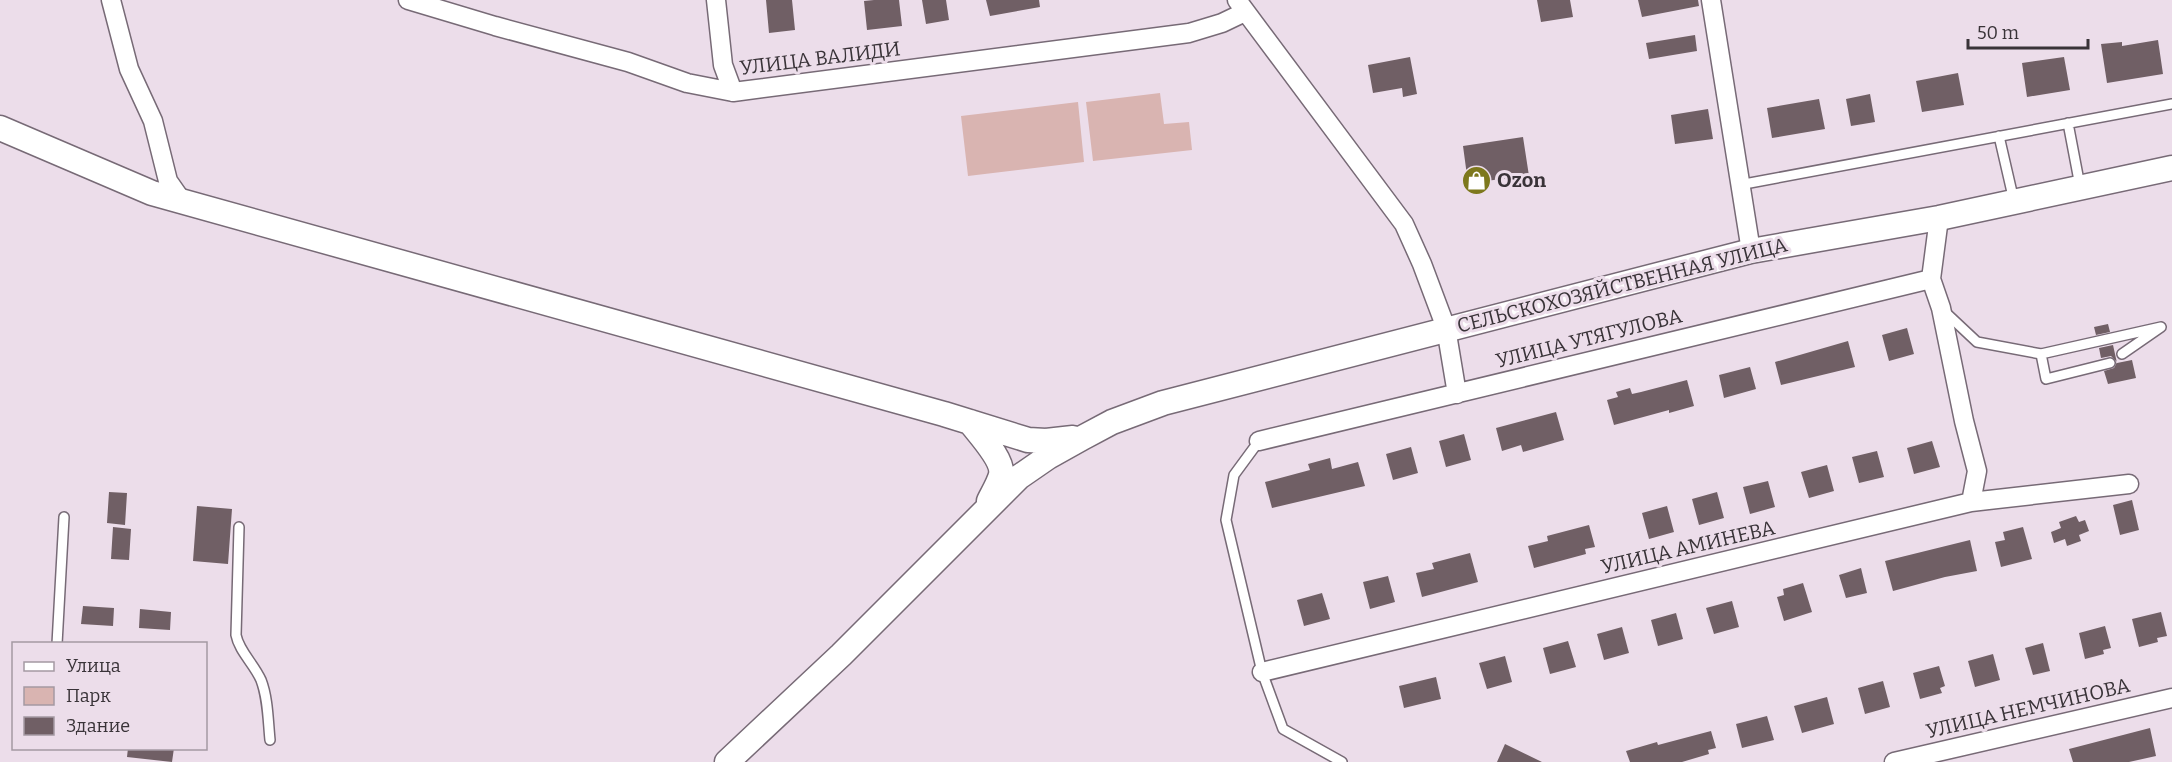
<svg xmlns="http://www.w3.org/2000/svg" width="2172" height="762" font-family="Bitter,serif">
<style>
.green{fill:#d9b4b1}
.building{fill:#705f65}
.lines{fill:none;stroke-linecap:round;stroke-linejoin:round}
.lane-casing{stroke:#776a76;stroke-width:12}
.street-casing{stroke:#776a76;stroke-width:21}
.secondary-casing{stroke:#776a76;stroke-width:27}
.lane{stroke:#fff;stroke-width:9}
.street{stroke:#fff;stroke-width:18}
.secondary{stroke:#fff;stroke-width:24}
.labels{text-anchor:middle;stroke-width:6;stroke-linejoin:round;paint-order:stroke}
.street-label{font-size:20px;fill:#393338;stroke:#ecddea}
.poi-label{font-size:20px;font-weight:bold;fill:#393338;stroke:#ecddea;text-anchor:start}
</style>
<rect width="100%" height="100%" fill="#ecddea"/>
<!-- green -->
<path class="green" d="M1160 93 1164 124 1189 122 1192 150 1093 161 1086 102Z
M1078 102 1084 162 968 176 961 116Z"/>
<!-- building -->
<path class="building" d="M766 0H792L795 30 769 33Z
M874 0H899L902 26 867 30 864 1Z
M922 0H946L949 20 926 24Z
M986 0H1039L1040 7 990 16Z
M1537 0H1570L1573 17 1541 22Z
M1638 0H1698L1699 6 1642 17Z
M1695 35 1697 51 1649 59 1646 43Z
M2158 40 2163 74 2107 83 2101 44 2122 42V46Z
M1410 57 1417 94 1403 97 1402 88 1373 93 1368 65Z
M2064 57 2070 90 2027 97 2022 63Z
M1958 73 1964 105 1922 112 1916 81Z
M1870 94 1875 122 1851 126 1846 99Z
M1819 99 1825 129 1772 138 1767 108Z
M1708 109 1713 139 1675 144 1671 115Z
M1523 137 1529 176 1468 183 1463 146Z
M2108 324 2110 332 2096 335 2094 327Z
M1907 328 1914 354 1889 361 1882 335Z
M1848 341 1855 367 1781 385 1775 362Z
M2113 345 2117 363 2132 360 2136 378 2108 384 2104 371 2114 368 2117 362 2111 356 2101 358 2099 348Z
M1750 367 1756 389 1724 398 1719 375Z
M1687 380 1694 406 1669 413V410L1614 425 1607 400 1618 397 1616 392 1630 388 1632 394 1641 392Z
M1556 412 1564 440 1523 452 1521 445 1502 451 1496 428Z
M1464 434 1471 460 1446 467 1439 441Z
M1932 441 1940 467 1914 474 1907 448Z
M1411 447 1418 473 1393 480 1386 454Z
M1877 451 1884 477 1859 483 1852 457Z
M1330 458 1332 469 1358 462 1365 486 1272 508 1265 482 1310 470 1308 464Z
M1827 465 1834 491 1809 498 1801 472Z
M1768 481 1775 507 1750 514 1743 487Z
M109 492 127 493 125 525 107 523Z
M1717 492 1724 518 1699 525 1692 499Z
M2132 500 2139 530 2120 535 2113 505Z
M197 506 232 509 228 564 193 561Z
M1667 506 1674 532 1649 539 1642 513Z
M2076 516 2079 522 2085 520 2089 531 2079 535 2081 541 2067 546 2065 539 2054 543 2051 532 2061 528 2059 522Z
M1589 525 1595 547 1585 549 1586 554 1534 568 1528 546 1548 541 1547 536Z
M113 527 131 529 129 560 111 559Z
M2023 527 2032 559 2001 567 1995 542 2005 540 2003 532Z
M1970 540 1977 571 1945 577 1893 591 1885 561Z
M1470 553 1478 582 1422 597 1416 573 1434 569 1432 563Z
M1861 568 1867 593 1846 598 1839 575Z
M1388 576 1395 602 1370 609 1363 582Z
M1803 583 1812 612 1784 621 1777 597 1784 595 1783 589Z
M1322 593 1330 619 1304 626 1297 600Z
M1732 601 1739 627 1714 634 1706 608Z
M83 606 114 608 113 626 81 624Z
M140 609 171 612 170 630 139 628Z
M2161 612 2167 636 2157 638 2158 642 2139 647 2132 619Z
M1676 613 1683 639 1658 646 1651 620Z
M2105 626 2111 648 2103 650 2104 654 2085 659 2079 633Z
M1622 627 1629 653 1604 660 1597 634Z
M1568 641 1576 667 1550 674 1543 648Z
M2043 643 2050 671 2033 675 2025 648Z
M1993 654 2000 680 1975 687 1968 661Z
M1505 656 1512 682 1487 689 1479 663Z
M1939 666 1945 686 1940 688 1942 693 1920 699 1913 673Z
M1436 677 1441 699 1404 708 1399 686Z
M1883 681 1890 707 1865 714 1858 688Z
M1827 697 1834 724 1802 733 1794 706Z
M1767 716 1774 740 1742 748 1736 724Z
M2150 728 2156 756 2129 762H2073L2069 749Z
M1711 731 1716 748 1708 750 1709 754 1682 762H1630L1626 751 1657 742 1658 745Z
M1505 744 1542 762H1497Z
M128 748H174L172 762 127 757Z"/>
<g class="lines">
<defs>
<path id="lane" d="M2068 123 2080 186
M1999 136 2014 201
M1739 185 2172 104
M1945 312 1977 342 2041 354
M2110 363 2046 379 2041 354 2161 327 2122 354
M1259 441 1234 475 1226 520 1262 672 1283 729 1342 762
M239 527 236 635C239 651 254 664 261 680 268 698 268 720 270 740
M57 644 64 517"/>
<path id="street" d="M111 0 129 69 153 121 168 181 182 201
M408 0 495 26 628 62 687 83 733 92 1189 33 1222 23 1245 12
M716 0 723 65 733 92
M1237 0 1404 224 1422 264 1446 328 1457 394
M1711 0 1751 251
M1939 218 1931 279 1941 308 1964 421 1977 471 1971 502
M1259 441 1931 279
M1262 672 1971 502 2129 484
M1894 762 2172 698"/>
<path id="secondary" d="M0 128 152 193 944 414 1028 440 1046 441 1073 438
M970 422C979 434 1004 460 1001 475 999 483 993 493 989 501
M727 762 841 655 1019 477 1048 457 1082 438 1112 422 1163 403 1751 251 1939 218 2172 168"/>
</defs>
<!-- lane casing -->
<use href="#lane" class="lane-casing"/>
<!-- street casing -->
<use href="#street" class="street-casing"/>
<!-- secondary casing -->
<use href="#secondary" class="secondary-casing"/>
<!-- lane -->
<use href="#lane" class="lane"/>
<!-- street -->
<use href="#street" class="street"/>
<!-- secondary -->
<use href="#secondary" class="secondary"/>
</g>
<!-- icons -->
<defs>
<symbol id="shop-disc" viewBox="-11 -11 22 22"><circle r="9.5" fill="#7d781d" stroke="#ecddea"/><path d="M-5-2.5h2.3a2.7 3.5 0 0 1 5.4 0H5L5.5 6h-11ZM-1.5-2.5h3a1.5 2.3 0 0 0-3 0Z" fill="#fff"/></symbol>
</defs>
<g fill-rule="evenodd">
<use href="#shop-disc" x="1460" y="164" width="33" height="33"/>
</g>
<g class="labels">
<!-- street labels -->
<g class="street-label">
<text transform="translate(820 58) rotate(-7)" y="7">УЛИЦА ВАЛИДИ</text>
<text transform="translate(1622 285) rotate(-14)" y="7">СЕЛЬСКОХОЗЯЙСТВЕННАЯ УЛИЦА</text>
<text transform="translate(1589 338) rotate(-14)" y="7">УЛИЦА УТЯГУЛОВА</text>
<text transform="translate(1688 547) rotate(-13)" y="7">УЛИЦА АМИНЕВА</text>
<text transform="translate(2028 708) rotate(-13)" y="7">УЛИЦА НЕМЧИНОВА</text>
</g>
<!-- poi labels -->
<g class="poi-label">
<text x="1497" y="187">Ozon</text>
</g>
</g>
<!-- legend -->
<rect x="12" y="642" width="195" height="108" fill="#ecddea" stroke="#a499a3" stroke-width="1.5"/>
<rect x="24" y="662" width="30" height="9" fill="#ffffff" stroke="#a499a3" stroke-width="1.5"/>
<text x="66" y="672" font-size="18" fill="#393338">Улица</text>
<rect x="24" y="687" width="30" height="18" fill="#d9b4b1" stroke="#a499a3" stroke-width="1.5"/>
<text x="66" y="702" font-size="18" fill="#393338">Парк</text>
<rect x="24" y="717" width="30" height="18" fill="#705f65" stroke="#a499a3" stroke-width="1.5"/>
<text x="66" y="732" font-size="18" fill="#393338">Здание</text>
<!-- scale -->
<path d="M1968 39v9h120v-9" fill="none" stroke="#393338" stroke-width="3"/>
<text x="1977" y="39" font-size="18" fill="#393338" stroke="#ecddea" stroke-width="4.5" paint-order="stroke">50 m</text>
</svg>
